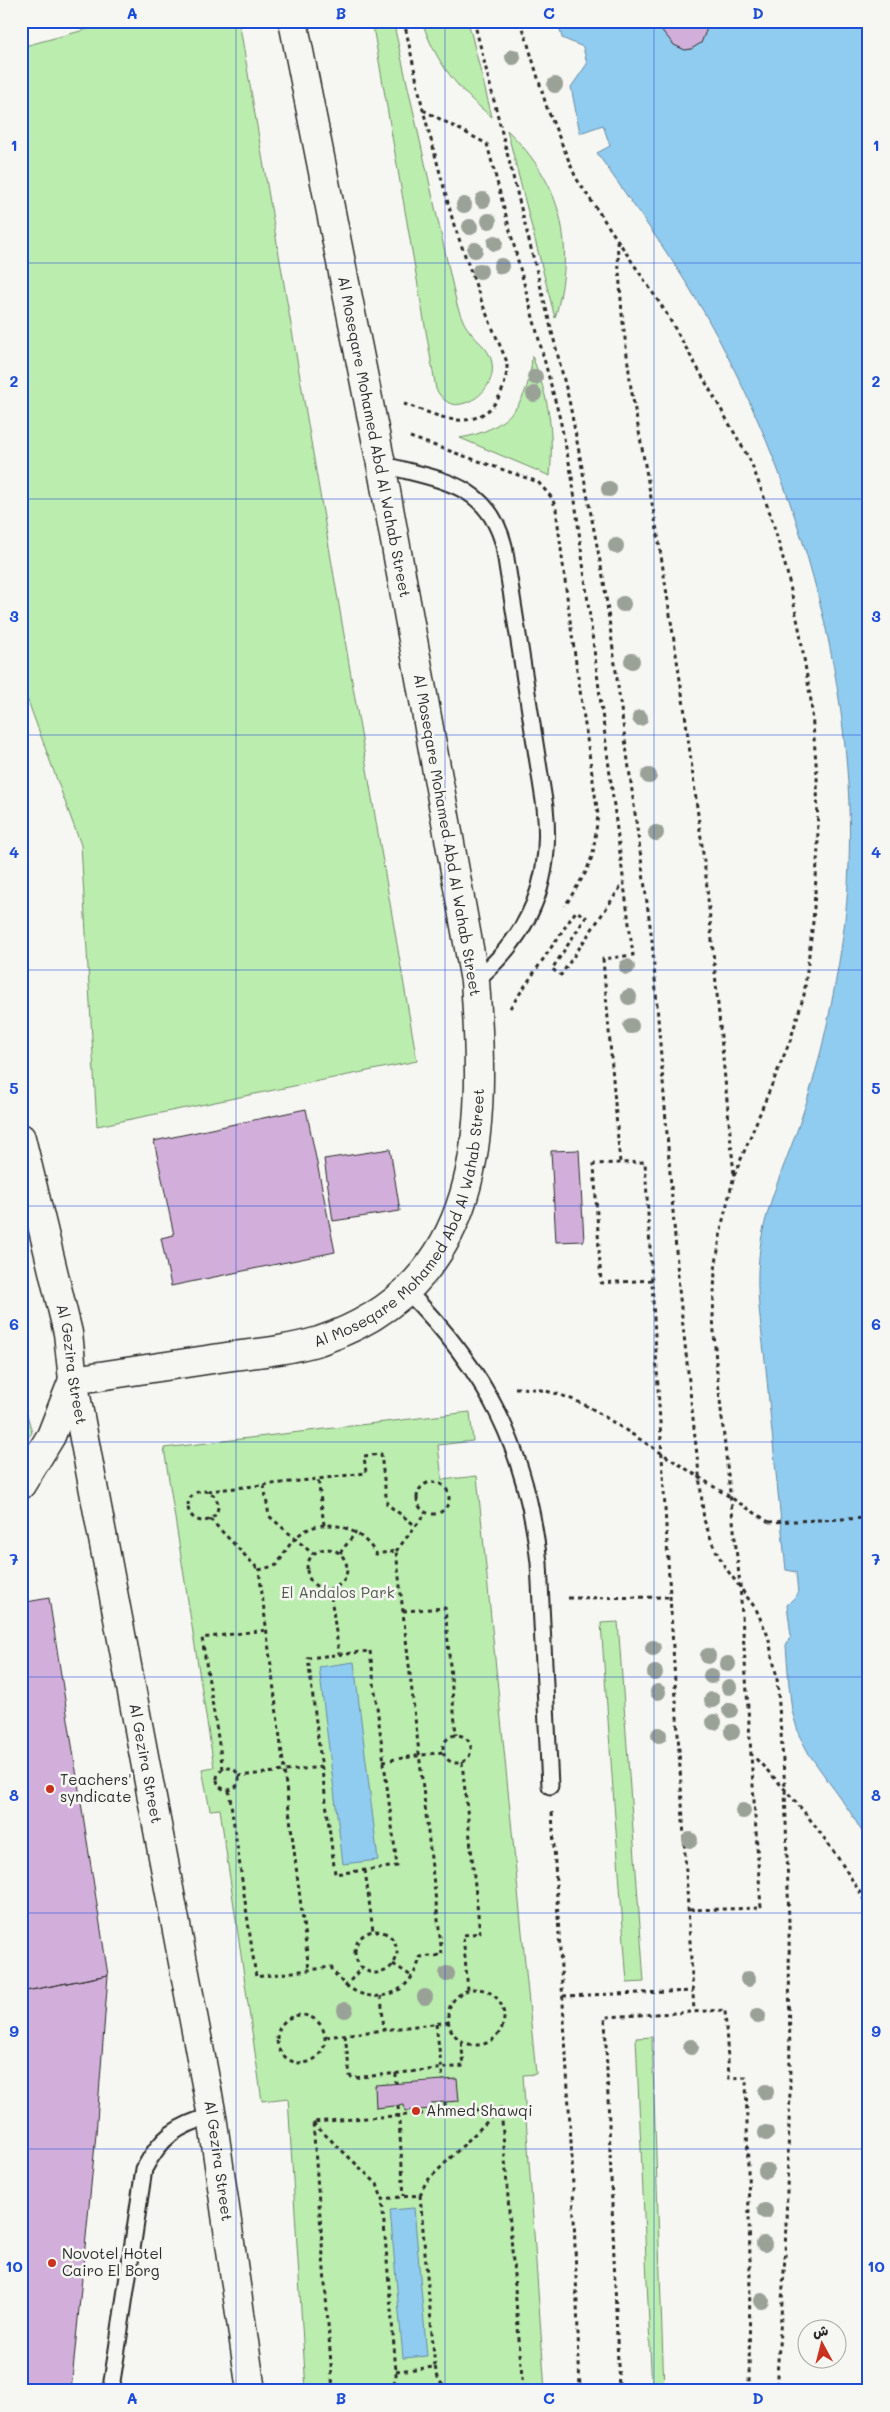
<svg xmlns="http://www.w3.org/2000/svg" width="890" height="2412" font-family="Mali,'Playpen Sans Arabic',sans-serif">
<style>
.green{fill:#bbedae;stroke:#738c6c}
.water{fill:#90cbf0;stroke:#688ba1}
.building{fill:#d1afda;stroke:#2b2b2b}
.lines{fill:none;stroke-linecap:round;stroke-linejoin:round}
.lane-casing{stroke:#2b2b2b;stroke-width:19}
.street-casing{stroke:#2b2b2b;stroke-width:31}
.secondary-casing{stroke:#2b2b2b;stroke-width:31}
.path{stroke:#2b2b2b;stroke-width:3;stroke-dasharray:4 4;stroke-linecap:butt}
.lane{stroke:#f6f6f2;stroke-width:15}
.street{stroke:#f6f6f2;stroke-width:28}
.secondary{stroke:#f6f6f2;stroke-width:28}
.path-bridge{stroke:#2b2b2b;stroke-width:3;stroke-dasharray:4 4;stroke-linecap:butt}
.tree{fill:#9aa197}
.grid{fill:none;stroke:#1d4ed8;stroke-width:1;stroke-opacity:0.55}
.poi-dot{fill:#c8321e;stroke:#f6f6f2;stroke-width:2}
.labels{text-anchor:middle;stroke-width:5;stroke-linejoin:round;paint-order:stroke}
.street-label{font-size:15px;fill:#2b2b2b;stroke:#f6f6f2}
.park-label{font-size:15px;fill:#4f5c4c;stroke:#f6f6f2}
.poi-label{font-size:15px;fill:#2b2b2b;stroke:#f6f6f2;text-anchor:start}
.neatline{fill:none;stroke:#1d4ed8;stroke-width:2}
.grid-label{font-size:16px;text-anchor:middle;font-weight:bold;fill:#1d4ed8}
</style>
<rect width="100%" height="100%" fill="#f6f6f2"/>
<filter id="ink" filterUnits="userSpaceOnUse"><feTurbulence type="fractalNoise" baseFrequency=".02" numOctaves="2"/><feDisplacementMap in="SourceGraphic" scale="10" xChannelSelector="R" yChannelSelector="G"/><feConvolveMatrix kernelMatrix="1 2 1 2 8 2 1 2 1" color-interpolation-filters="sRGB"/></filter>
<g filter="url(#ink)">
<!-- green -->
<path class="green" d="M118 21H239L417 1061 97 1126 81 845 21 682V47Z
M372 21H393L457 305C461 316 464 325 471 333 477 341 485 346 489 354 500 376 483 400 461 404 449 407 441 398 436 389Z
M422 21H468L492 117C459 91 435 62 422 21Z
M507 130C563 184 576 245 555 318Z
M532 356C549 399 554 429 550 476L460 438C507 430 530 403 532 356Z
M21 1392 32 1433 21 1445Z
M470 1412 473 1441 438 1445 442 1480 477 1476 536 2074 523 2075 545 2391H306L288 2098 262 2101 220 1809 210 1810 202 1769 214 1767 164 1448Z
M618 1622 644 1982 627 1983 601 1623Z
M652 2037 664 2391H652L636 2038Z"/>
<!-- water -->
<path class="water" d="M558 21H869V1843L850 1812 809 1754 799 1735 792 1711 789 1685 786 1645 791 1636 787 1605 798 1594 796 1572 786 1570C779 1503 772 1436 766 1369 762 1332 755 1294 759 1257 763 1210 785 1166 800 1122 818 1070 830 1016 839 962 875 753 815 519 716 334 682 270 638 212 597 153L610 146 603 125 580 133 571 87 587 64 583 47 562 38Z
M354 1662 378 1860 343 1864 319 1667Z
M414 2208 427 2356 403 2358 390 2210Z"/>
<!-- building -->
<path class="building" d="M654 21H710L701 43 691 49 685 50 674 45Z
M306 1109 335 1252 171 1286 161 1238 174 1235 154 1141Z
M390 1149 400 1211 333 1221 324 1159Z
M579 1150 584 1241 556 1242 551 1151Z
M49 1598 108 1975 21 1992V1603Z
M108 1975 96 2134 71 2391H21V1992Z
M457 2079 459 2101 432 2103V2109L405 2111 404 2105 376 2108 375 2085Z"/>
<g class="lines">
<defs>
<path id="lane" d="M381 464C436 480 488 481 504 546L545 807C553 880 531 934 475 981
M406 1290C487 1371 527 1449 539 1563L550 1786
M114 2391 112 2381 116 2356 144 2169C161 2137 177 2125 212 2116"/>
<path id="street" d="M21 1485 51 1436 73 1380"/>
<g id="secondary">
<path id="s1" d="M21 1138 68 1333 73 1380 212 2116 251 2391"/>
<path id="s2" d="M73 1380C124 1372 175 1365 226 1357 257 1353 289 1350 319 1341 486 1285 486 1129 475 981L381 464 293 21"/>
</g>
</defs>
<!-- lane casing -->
<use href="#lane" class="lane-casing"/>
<!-- street casing -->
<use href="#street" class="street-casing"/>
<!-- secondary casing -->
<use href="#secondary" class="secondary-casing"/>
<!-- path -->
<path class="path" d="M404 21 423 110 454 225 484 308 507 362C508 391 491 423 456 420 439 418 421 409 404 404
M474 21 569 400 604 582 652 940 679 1289 704 1520 714 1547 725 1567 756 1609 768 1636 777 1678 785 1788 789 1924 790 2090 785 2256 776 2391
M521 21 547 108 576 178 665 311 751 462 771 516 787 572 799 628 811 701 817 775 818 848 813 922 804 995 790 1041 734 1176 722 1224 715 1270 713 1316 716 1363 740 1585 761 1908 688 1910
M423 110 487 144 560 419 572 477 633 955 603 959 620 1163
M617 241 622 314 631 388 658 536 684 706 706 877 734 1175
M410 437 538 482 552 498 556 509 571 628 598 815 593 854 586 872 565 906
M510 1008 576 911 586 917 552 969 561 975 624 882
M652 1280 601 1283 594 1164 645 1162 694 2011
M515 1388C543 1388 566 1395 591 1408
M417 1498a16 16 0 1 1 32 0a16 16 0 1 1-32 0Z
M264 1485 269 1516 313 1554
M188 1506a15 15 0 1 1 30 0a15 15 0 1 1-30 0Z
M208 1491 318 1479
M210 1519 259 1570
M769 1522 869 1518
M324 1525 318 1479 366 1473 364 1456 381 1454 387 1504 416 1526
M307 1569a20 20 0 1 1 40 0a20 20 0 1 1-40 0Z
M396 1551 426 1513
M340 1553 356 1532
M330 1589 339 1654
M568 1598 670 1597
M403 1611 445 1608 456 1735
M370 1651 397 1866 335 1874 308 1658Z
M443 1749a14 14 0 1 1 28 0a14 14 0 1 1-28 0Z
M750 1753C801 1803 833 1846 869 1908
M383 1761 443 1752
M462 1762 480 1933 463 1935 468 1990
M217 1779a11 11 0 1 1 22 0a11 11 0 1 1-22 0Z
M223 1769 202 1638 266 1630
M238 1776 322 1767
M229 1790 256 1977 331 1967C354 2009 409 2006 420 1957L442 1955 396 1551 376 1554C362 1529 329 1516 303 1532 290 1540 285 1553 277 1565L259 1570 309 1970
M552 1812 572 2159 580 2391
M365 1870 373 1931
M355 1952a21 21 0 1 1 42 0a21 21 0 1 1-42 0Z
M393 1964 413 1977
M345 1987 361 1968
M448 2017a28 28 0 1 1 56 0a28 28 0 1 1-56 0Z
M381 1996 384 2030
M563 1996 693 1991
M277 2039a24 24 0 1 1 48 0a24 24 0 1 1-48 0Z
M436 2024 443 2080
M345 2035 350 2076 353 2078 464 2066 461 2041
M326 2037 449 2022
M396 2073V2083
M445 2102V2112
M398 2106 404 2196
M313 2123 377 2184 382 2199
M420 2195 426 2182 501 2108
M435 2367 439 2381 449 2391
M333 2391 313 2122 501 2108 523 2391
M390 2391 396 2378V2371L382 2199 420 2195 435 2367 396 2371
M619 2391 605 2017 725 2010 729 2078 746 2077 750 2261 749 2391"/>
<!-- lane -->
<use href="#lane" class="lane"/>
<!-- street -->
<use href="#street" class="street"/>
<!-- secondary -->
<use href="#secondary" class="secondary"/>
<!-- path-bridge -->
<path class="path-bridge" d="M591 1408 769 1522"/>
</g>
<!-- trees -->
<g class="tree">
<circle cx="513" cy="57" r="8"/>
<circle cx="555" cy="85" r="8"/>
<circle cx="483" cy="200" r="8"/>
<circle cx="464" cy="205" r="8"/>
<circle cx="489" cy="221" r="8"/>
<circle cx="470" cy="227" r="8"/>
<circle cx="495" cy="243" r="8"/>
<circle cx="475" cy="250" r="8"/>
<circle cx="501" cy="266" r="8"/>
<circle cx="480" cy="271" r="8"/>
<circle cx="535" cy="377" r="8"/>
<circle cx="534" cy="394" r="8"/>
<circle cx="609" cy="489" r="8"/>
<circle cx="616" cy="546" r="8"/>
<circle cx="623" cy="604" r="8"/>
<circle cx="632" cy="661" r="8"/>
<circle cx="640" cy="718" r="8"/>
<circle cx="649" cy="776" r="8"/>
<circle cx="656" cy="833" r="8"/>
<circle cx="627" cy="967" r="8"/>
<circle cx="629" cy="997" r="8"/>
<circle cx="631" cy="1026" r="8"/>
<circle cx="653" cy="1648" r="8"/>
<circle cx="708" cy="1656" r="8"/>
<circle cx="728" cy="1664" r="8"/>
<circle cx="655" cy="1673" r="8"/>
<circle cx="711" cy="1676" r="8"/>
<circle cx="729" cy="1687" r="8"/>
<circle cx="658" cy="1692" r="8"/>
<circle cx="712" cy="1700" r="8"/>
<circle cx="730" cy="1710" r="8"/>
<circle cx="714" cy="1722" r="8"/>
<circle cx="732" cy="1732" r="8"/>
<circle cx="659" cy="1735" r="8"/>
<circle cx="743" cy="1811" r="8"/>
<circle cx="690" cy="1840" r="8"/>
<circle cx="447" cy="1974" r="8"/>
<circle cx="748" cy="1979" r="8"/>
<circle cx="425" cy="1997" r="8"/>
<circle cx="345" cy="2010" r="8"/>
<circle cx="758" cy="2016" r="8"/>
<circle cx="691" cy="2047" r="8"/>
<circle cx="766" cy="2092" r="8"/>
<circle cx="766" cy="2133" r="8"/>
<circle cx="766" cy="2171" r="8"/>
<circle cx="765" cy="2211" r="8"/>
<circle cx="764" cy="2244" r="8"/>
<circle cx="762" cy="2301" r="8"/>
</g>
</g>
<!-- grid -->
<path class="grid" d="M236 21V2391M445 21V2391M654 21V2391M21 263H869M21 499H869M21 735H869M21 970H869M21 1206H869M21 1442H869M21 1677H869M21 1913H869M21 2149H869"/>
<!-- markers -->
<g class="poi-dot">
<circle cx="50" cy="1789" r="5"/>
<circle cx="416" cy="2111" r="5"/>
<circle cx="52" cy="2263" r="5"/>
</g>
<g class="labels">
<!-- street labels -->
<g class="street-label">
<text transform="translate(374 437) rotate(79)" y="5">Al Moseqare Mohamed Abd Al Wahab Street</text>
<text transform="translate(447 835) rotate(80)" y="5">Al Moseqare Mohamed Abd Al Wahab Street</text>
<text dy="5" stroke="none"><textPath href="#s2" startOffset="408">Al Moseqare Mohamed Abd Al Wahab Street</textPath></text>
<text dy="5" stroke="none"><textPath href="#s1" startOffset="232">Al Gezira Street</textPath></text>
<text dy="5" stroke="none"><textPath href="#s1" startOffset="638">Al Gezira Street</textPath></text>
<text dy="5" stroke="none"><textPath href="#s1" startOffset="1042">Al Gezira Street</textPath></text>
</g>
<!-- park labels -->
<g class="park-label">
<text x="338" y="1598">El Andalos Park</text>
</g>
<!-- poi labels -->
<g class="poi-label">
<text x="60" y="1785">Teachers'<tspan x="60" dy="17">syndicate</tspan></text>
<text x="426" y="2116">Ahmed Shawqi</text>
<text x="62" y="2259">Novotel Hotel<tspan x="62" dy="17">Cairo El Borg</tspan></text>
</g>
</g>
<!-- margin -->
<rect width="890" height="2412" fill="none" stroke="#f6f6f2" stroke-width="55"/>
<!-- north arrow -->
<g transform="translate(822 2344) rotate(353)"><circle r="24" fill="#f6f6f2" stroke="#a5a5a2"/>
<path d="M0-4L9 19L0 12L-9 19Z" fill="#c8321e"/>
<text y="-8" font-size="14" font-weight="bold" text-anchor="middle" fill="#2b2b2b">ش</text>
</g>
<rect x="28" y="28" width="834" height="2356" class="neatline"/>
<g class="grid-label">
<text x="132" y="19">A</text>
<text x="341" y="19">B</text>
<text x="549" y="19">C</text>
<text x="758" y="19">D</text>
<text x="14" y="151">1</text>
<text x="876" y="151">1</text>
<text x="14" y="387">2</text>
<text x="876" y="387">2</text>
<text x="14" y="622">3</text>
<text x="876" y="622">3</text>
<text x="14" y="858">4</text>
<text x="876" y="858">4</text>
<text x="14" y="1094">5</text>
<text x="876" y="1094">5</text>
<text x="14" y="1330">6</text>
<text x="876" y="1330">6</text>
<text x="14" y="1565">7</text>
<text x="876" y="1565">7</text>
<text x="14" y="1801">8</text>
<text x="876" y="1801">8</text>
<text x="14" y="2037">9</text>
<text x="876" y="2037">9</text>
<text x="14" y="2272">10</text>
<text x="876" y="2272">10</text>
<text x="132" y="2404">A</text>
<text x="341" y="2404">B</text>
<text x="549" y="2404">C</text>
<text x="758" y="2404">D</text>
</g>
</svg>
